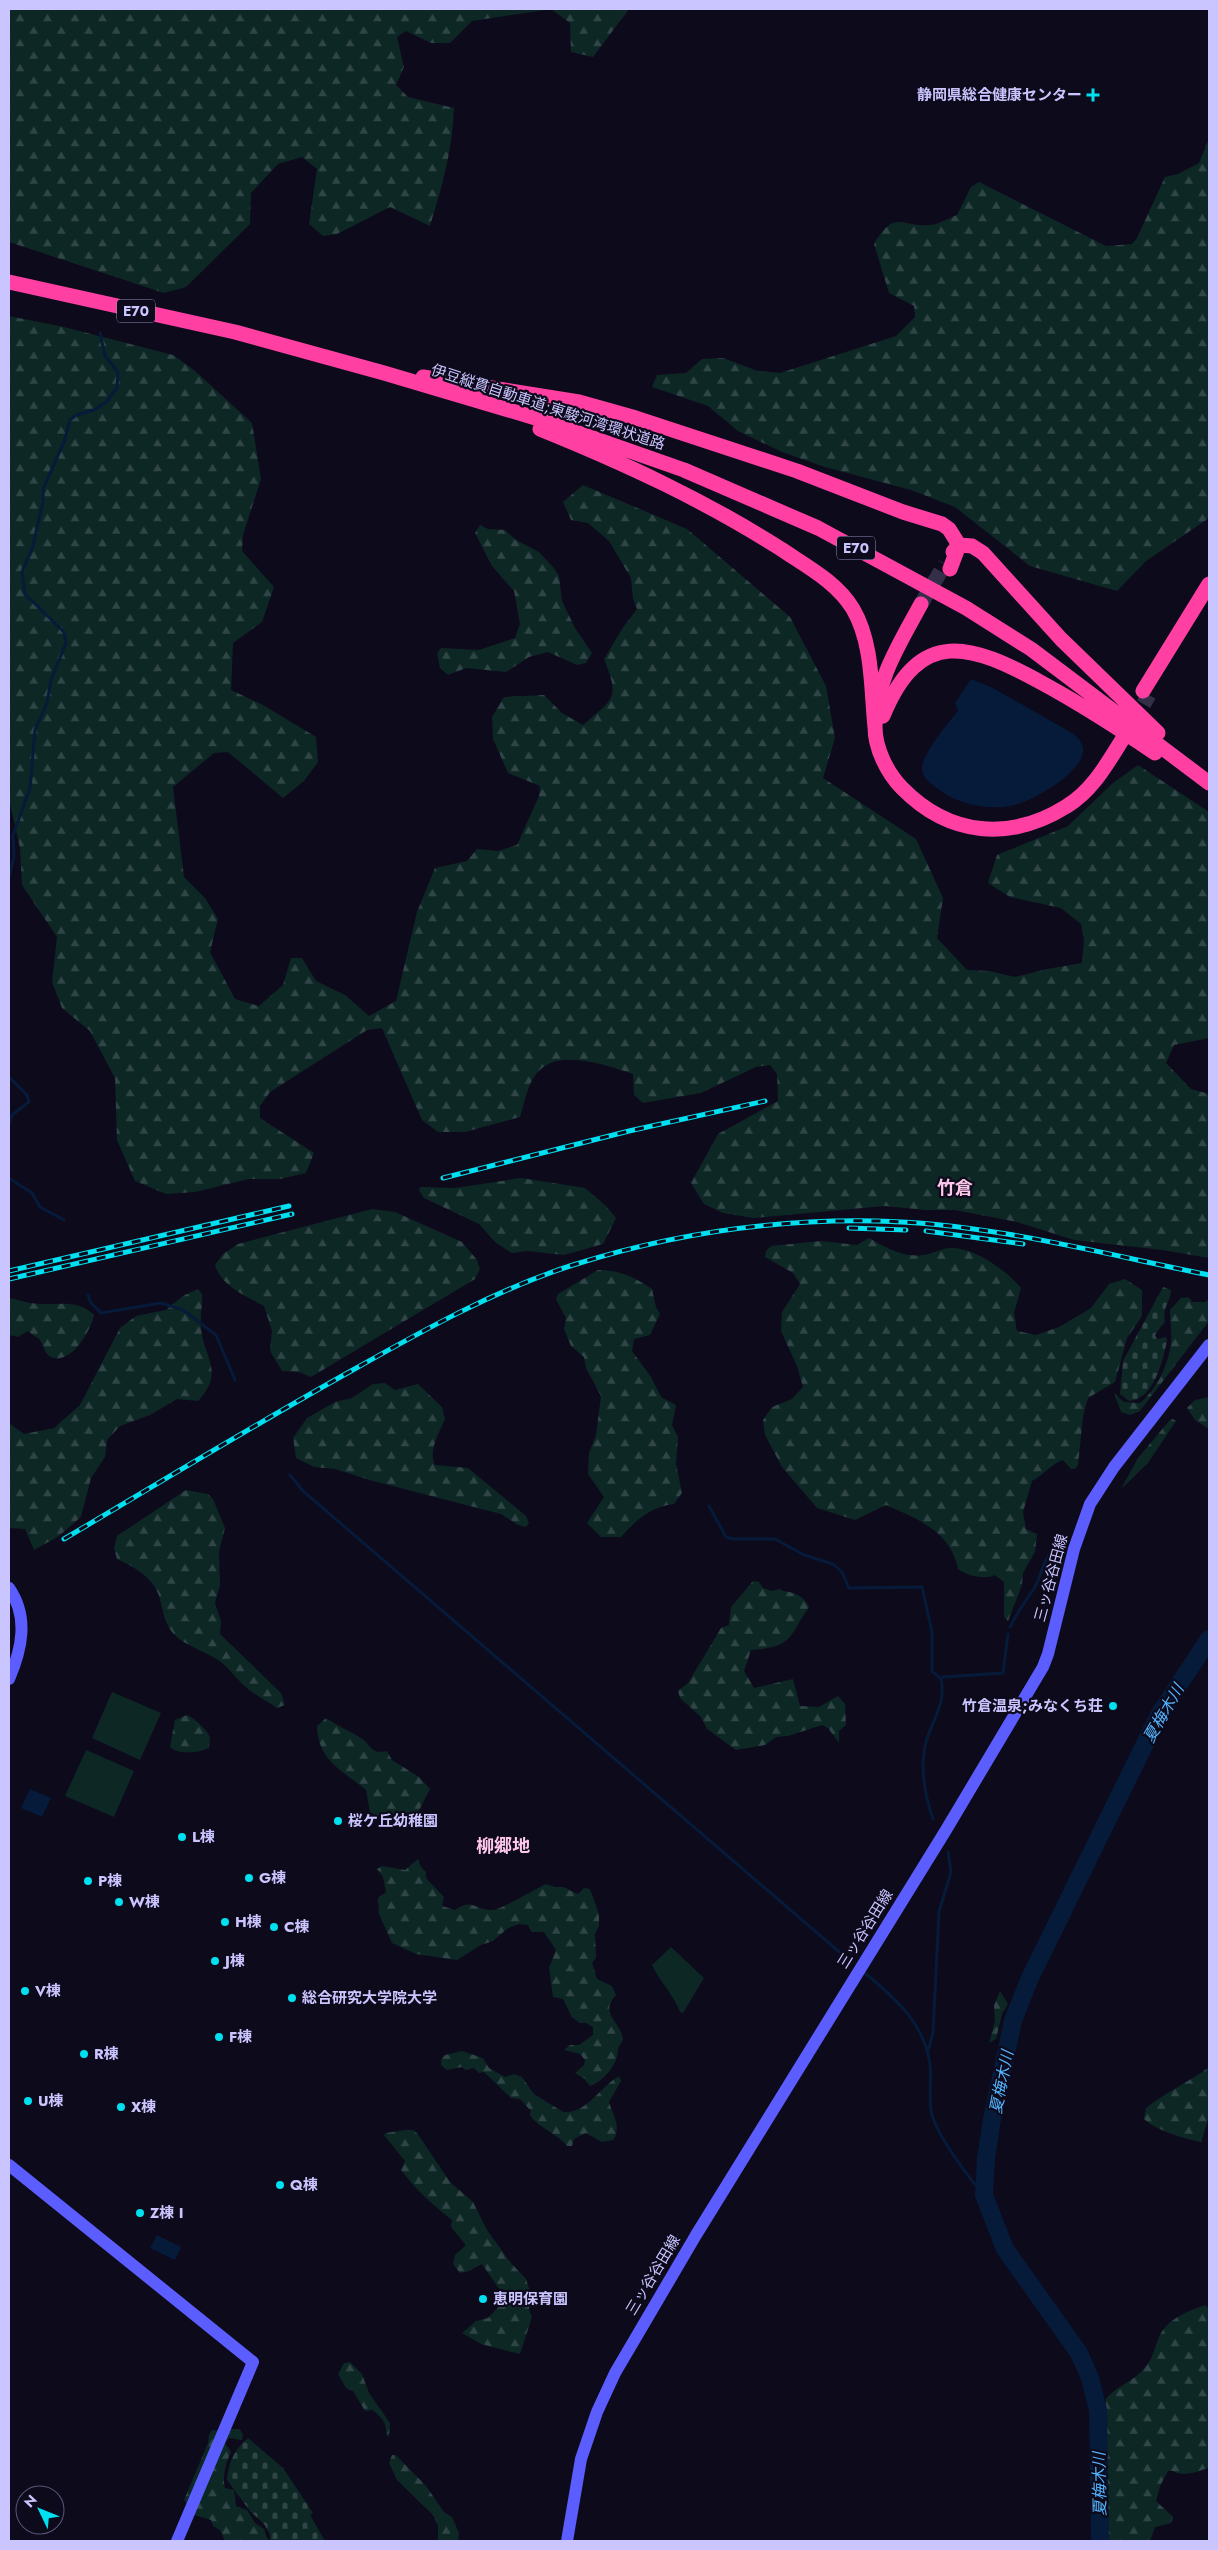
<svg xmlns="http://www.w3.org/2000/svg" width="1218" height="2550" font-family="Jost,'Noto Sans JP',sans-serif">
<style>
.green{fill:#0d2725}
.forest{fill:url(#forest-firs)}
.cemetery{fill:url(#cemetery-stones)}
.water{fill:#061a3a}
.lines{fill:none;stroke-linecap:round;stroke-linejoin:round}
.stream{stroke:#061a3a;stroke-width:3}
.river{stroke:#061a3a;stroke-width:18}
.highway-tunnel{stroke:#332f49;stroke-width:15;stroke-dasharray:15 8;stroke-linecap:butt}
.secondary{stroke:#5c5dff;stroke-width:12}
.highway{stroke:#ff40a2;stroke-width:15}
.rail-casing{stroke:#00e0f0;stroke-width:5}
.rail{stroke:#0d0a1c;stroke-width:3;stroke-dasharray:9;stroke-linecap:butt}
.poi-dot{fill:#00e0f0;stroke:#0d0a1c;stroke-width:2}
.labels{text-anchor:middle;stroke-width:4.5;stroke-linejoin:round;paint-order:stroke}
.shield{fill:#0d0a1c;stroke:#918dbb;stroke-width:1}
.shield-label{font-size:14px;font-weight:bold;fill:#cac5ff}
.poi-label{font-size:15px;font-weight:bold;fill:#cac5ff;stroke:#0d0a1c;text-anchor:start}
.street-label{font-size:15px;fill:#cac5ff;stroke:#0d0a1c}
.water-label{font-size:16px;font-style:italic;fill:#53b5ff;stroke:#0d0a1c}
.quarter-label{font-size:18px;font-weight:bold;fill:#ffc7ec;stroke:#0d0a1c}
</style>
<defs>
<pattern id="forest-firs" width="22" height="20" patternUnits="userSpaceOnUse" patternTransform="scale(1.25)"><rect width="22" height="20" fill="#0d2725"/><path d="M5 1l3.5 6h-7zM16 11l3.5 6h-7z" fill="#2f4546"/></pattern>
<pattern id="cemetery-stones" width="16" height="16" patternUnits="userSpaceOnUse" patternTransform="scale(1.25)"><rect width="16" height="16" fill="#0d2725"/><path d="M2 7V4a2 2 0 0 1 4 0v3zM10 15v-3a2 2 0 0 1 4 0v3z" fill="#2f4546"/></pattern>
</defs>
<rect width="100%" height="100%" fill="#0d0a1c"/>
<!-- green -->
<path class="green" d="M112 1692 161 1713 140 1760 92 1738Z
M86 1750 134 1771 114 1817 65 1796Z
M671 1947 704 1978 683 2013 680 2012C674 1995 660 1982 652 1965Z"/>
<!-- forest -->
<path class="forest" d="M9 9H629L593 57 571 52 570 23 551 9 472 21 450 43H431L406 31 397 37 404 67 396 85 408 97 454 108C452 152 443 184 430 226L390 207 337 234 323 236 309 224 317 169 302 157 278 164 251 193 250 224 186 287 164 293 9 242Z
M1209 138V518L1146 561 1117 591 1030 566 955 507 911 490 825 467 782 452 738 431 708 406 652 387 657 375 686 373 702 359 723 358 758 371 780 373 896 336 915 317 914 306 889 293 874 244C896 208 900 228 931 225 939 224 949 218 957 215L971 187 979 182 1106 246 1132 244 1137 238 1165 177 1178 174 1199 163Z
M9 316 64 327 173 355 194 370 252 423 261 479 243 535 242 551 274 587 262 622 233 643 231 690 263 705 316 737 318 762 304 781 283 798 228 752 214 753 173 787 184 877 205 898 218 919 210 952 235 999 259 1006 283 985 291 958H302L316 981 345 995 369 1016 396 1001 417 912 435 868 467 861 477 849 498 851 517 845 539 796 540 786 508 773 493 739 492 717 504 697 544 695 562 713 583 725C614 698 620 699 604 659L624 626 637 609 633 599 631 578 609 541 588 523 571 520 563 502 583 485 687 529 790 617 826 686 835 738 823 778 916 839 943 898 937 938 967 970 989 971 1015 977 1047 969 1082 963 1084 940 1081 924 1061 908 1010 897 988 883 997 855 1068 826 1113 783 1138 765 1209 812V1038L1174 1045 1166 1063 1191 1089 1209 1094V1258L1162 1250 1074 1240 1017 1222 955 1210H925L885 1206 753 1218 723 1213 704 1204 691 1183 718 1134 778 1101 777 1074 770 1065 756 1067 701 1093 643 1103 634 1095 633 1074C609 1066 564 1050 542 1068 528 1079 525 1101 520 1117L465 1132H438L422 1120 382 1028 367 1030 270 1092 260 1106V1118L314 1153 306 1173 280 1179H249L195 1192 166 1194 135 1181 117 1140 115 1078 90 1031 62 1008 52 982 57 937 22 885 20 848 9 800Z
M480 525 488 529 505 530 516 540 539 552 553 567 559 576 562 601 575 628 592 653 586 663 577 665 548 652 529 657 506 672 466 668 448 675 440 668 437 653 441 648 479 650 515 638 520 624 514 591 492 566 475 533Z
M521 1178 585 1188 606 1206 616 1218 603 1244 564 1255 527 1251 512 1253 496 1243 479 1224 424 1198 419 1190 420 1187 455 1188Z
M372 1209 395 1212 462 1242 477 1260 480 1269 475 1279 311 1377 299 1372 282 1371 270 1351 272 1331 264 1306C246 1296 221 1286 215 1265L223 1254 238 1244Z
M869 1238C885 1247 903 1258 923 1255 932 1254 940 1249 949 1248 973 1246 1006 1270 1021 1288L1014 1313 1017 1331 1036 1335 1059 1327 1091 1308 1109 1284 1125 1279 1142 1290V1316L1127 1338 1115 1382 1088 1398 1083 1416 1078 1465 1075 1469H1071L1063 1460C1051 1464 1044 1475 1032 1481L1023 1512 1026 1529 1037 1534 1035 1552 1023 1573 1022 1585 1008 1621 1004 1617V1582L995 1575C985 1580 968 1576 958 1569 951 1532 918 1519 886 1505L855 1520 817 1508 782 1467 765 1435 763 1420 772 1407 792 1399 803 1387 797 1366 781 1331 782 1312 800 1284 793 1273 765 1257 766 1251 771 1246 821 1241 857 1245Z
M598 1270C619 1270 635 1277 652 1289L656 1307 660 1314 650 1335 634 1339 632 1351 651 1377 661 1397 676 1405 672 1425 678 1437 676 1464 682 1493 674 1504C648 1508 638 1519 621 1537H601L587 1523 604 1497 588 1474 589 1453 596 1435 601 1396 586 1368 584 1357 571 1346 564 1329 566 1318 556 1299 558 1294Z
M198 1289 202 1294C203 1304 200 1314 201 1325 201 1355 227 1370 198 1401L177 1399 150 1415 120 1426 107 1440 105 1457 91 1478 81 1517 59 1536 34 1550 25 1529 9 1528V1423L24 1434 54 1428 80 1405 120 1328 136 1316 166 1310 183 1296Z
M1188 1297 1193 1302H1205L1209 1299V1321L1140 1411 1130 1415 1121 1412 1114 1393 1124 1402 1140 1403C1157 1389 1169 1364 1171 1342 1172 1332 1170 1321 1170 1310L1181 1298Z
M9 1298C19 1300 30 1304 41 1304 61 1305 77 1299 94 1315 91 1330 71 1366 51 1357 43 1353 44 1343 38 1338 35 1336 31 1334 28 1331L18 1337 9 1335Z
M385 1383 395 1390 418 1384 442 1407 445 1419C439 1433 428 1451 435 1465L468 1468 526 1516 529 1523 526 1527 518 1525 501 1514 373 1481 335 1469 314 1467 296 1458 293 1438 307 1418 335 1402 352 1398 373 1384Z
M1209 1397V1429L1195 1420 1187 1408 1195 1400Z
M1173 1419 1176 1421 1148 1463 1121 1489 1138 1458 1170 1420Z
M186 1490 208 1494 213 1499 225 1528 219 1552 220 1585 215 1603 221 1621 220 1634 281 1693 285 1705 277 1708C268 1702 257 1696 248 1689 238 1681 231 1670 221 1662 206 1651 182 1645 172 1632 164 1621 163 1611 160 1599 155 1579 135 1567 117 1559L114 1548 117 1536Z
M753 1581 759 1582 763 1588 772 1591 780 1589 783 1591C794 1592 804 1596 809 1607 788 1637 794 1647 751 1650L744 1671 754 1688 793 1679 800 1706 819 1707 838 1696 845 1704 846 1725 839 1731V1743L828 1728 822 1725 788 1736 776 1737 765 1745 736 1750 707 1729 701 1717 680 1698 678 1691 688 1683 721 1628 729 1625 731 1607Z
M187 1715C193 1717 210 1732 210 1739 210 1742 209 1745 209 1748 198 1753 179 1755 170 1747L175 1720Z
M326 1718C338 1726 350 1731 361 1738 372 1745 370 1755 387 1751L392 1760 419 1777 430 1789 412 1824C398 1817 383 1821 370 1812L366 1790C342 1770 318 1761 317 1726Z
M418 1859 421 1867 426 1872V1878L444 1897 442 1906 455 1910C473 1897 476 1911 492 1910 503 1909 533 1890 546 1884L555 1887H563L578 1894 584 1888 590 1889 599 1914V1926L595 1934 596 1958 592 1963 597 1979 612 1986 616 1995C598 2014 622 2022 623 2040L618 2048C619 2063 604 2081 590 2086L585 2079 575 2073 584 2065 585 2060 580 2054 564 2050 570 2045H579L593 2035V2027L586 2023H580L572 2017 563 1999 553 1997 549 1968 556 1950 544 1932H532L528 1925 519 1924 508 1928 493 1941 481 1945 457 1960 416 1954 392 1943 379 1914 378 1898 386 1892 383 1877 377 1869 382 1866 405 1870Z
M1000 1991 1008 2004 1002 2014 996 2039 989 2043 995 2021 994 2005Z
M462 2051 483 2058 489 2068 505 2077 514 2074 522 2077 534 2094 563 2112C587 2114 600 2087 619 2076L621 2081 609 2102C613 2115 622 2128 613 2140L602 2142 586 2133 574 2139 572 2146H567C557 2133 538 2128 530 2115L531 2111 520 2099 511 2098 484 2072 479 2073 474 2068 466 2070 462 2067 447 2070 441 2065V2060L445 2055Z
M1209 2067V2117L1201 2142C1185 2139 1155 2130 1144 2119L1146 2108C1166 2092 1189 2082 1209 2067Z
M405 2130H413L417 2133 450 2182 473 2202 487 2230 510 2262 526 2279 531 2295 529 2310 532 2317 520 2354 481 2344 462 2333 476 2321 488 2318 503 2302 504 2296 482 2264 469 2271 460 2273 453 2264 455 2255 465 2246V2244L451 2227 452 2220C431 2203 418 2192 401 2170L405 2161 384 2135 386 2133Z
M1205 2305 1209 2309V2468C1198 2471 1183 2478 1173 2471H1168L1160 2486 1156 2501 1173 2517 1171 2523 1155 2527 1150 2541H1105L1106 2399C1117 2385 1136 2381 1147 2365 1153 2358 1155 2346 1159 2337 1167 2319 1188 2311 1205 2305Z
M350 2362 362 2374 369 2393 390 2423 389 2437 386 2435C388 2424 381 2416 372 2410L365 2411 353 2391 346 2388 338 2374 344 2363Z
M230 2429H240L243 2435 242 2440 229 2438 225 2443 231 2452C226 2461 222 2478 225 2488L234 2490 236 2506 247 2510 255 2523 264 2529 268 2541H225L220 2530 213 2526 211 2520 194 2515 184 2500 208 2443 209 2435 212 2430 226 2432Z
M392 2455H396L426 2486 444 2512 452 2517 459 2533 458 2541H438V2526L434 2516 397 2480 389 2463Z"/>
<!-- cemetery -->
<path class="cemetery" d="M1163 1287 1171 1290C1170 1304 1162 1307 1165 1321L1155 1335 1157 1339 1166 1337 1167 1341C1163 1360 1154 1400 1129 1401L1120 1394 1123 1361Z
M248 2438 283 2468 313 2513 310 2515 325 2541H270V2534L264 2524 250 2511 227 2480C229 2461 234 2450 248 2438Z"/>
<!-- water -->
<path class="water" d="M971 679 993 688 1072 733C1077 737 1082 741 1083 748 1086 772 1030 803 1010 806 985 810 957 804 938 789 931 784 922 778 922 769 922 754 948 723 958 711L955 703Z
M30 1789 51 1798 42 1817 21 1808Z
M157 2235 181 2247 175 2260 150 2248Z"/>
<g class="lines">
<!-- stream -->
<path class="stream" d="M9 877 14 857 13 835 30 788 35 730 47 703 51 680 66 643 64 632 25 594 22 572 33 546 43 501V489L64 442 70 420 76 415 94 410 106 402 117 388 118 372 105 356 100 333
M9 1077 27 1095 29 1102 12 1115 9 1123
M9 1178 32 1193 40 1207 64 1220
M88 1295 91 1303 101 1313 161 1303 183 1310 216 1335 235 1380
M290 1475 303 1491 851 1962
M709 1506 726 1537 734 1539H775L804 1555 833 1564 842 1572 849 1588 922 1587 932 1632V1671L941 1679C947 1704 930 1723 925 1746 920 1771 925 1796 933 1819
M1010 1627C1017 1613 1026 1600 1035 1587 1043 1572 1041 1563 1054 1549
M941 1679 943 1677 1003 1673 1008 1634
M866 1974C897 2000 925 2024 930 2065 932 2081 928 2100 932 2115 939 2138 968 2177 984 2195
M928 2051 933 2032 939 1912 951 1872 948 1852"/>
<!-- river -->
<path class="river" d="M1100 2541 1098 2410 1090 2378 1079 2353 1005 2249 984 2195 986 2158 992 2119 1013 2021 1029 1980 1159 1715 1209 1639"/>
<!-- highway-tunnel -->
<path class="highway-tunnel" d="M921 604 945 564
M1132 724 1149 695"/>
<!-- secondary -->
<path class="secondary" d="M9 1588C29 1617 22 1649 9 1679
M9 2165 253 2362 177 2541
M567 2541 581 2459 597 2412 615 2373 696 2235 946 1830 1043 1667 1048 1654 1074 1549 1090 1504 1114 1467 1209 1345"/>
<!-- highway -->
<path class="highway" d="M9 282 235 332 384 373 539 419 684 470 818 528 966 608 1031 649 1209 783
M423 377 579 402 636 418 797 471 903 512 942 524 949 529 959 545 950 569
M540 429C624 463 704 500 781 549 806 566 837 582 853 609 873 643 871 689 875 727
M953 552 959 545 972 546 983 553 1061 639 1158 733
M921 604C900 643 875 681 875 727 875 748 887 773 902 788 949 836 1010 842 1067 806 1092 791 1107 764 1122 740
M1143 691 1209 584
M883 716C920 626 971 644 1042 683 1081 704 1118 728 1155 753"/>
<defs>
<path id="rail" d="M443 1178 629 1131 765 1101
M849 1228 906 1230
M926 1231 1023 1244
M9 1271 289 1206
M9 1279 292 1214
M64 1539C159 1483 254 1425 351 1371 422 1331 495 1290 573 1265 671 1234 772 1219 876 1221 988 1223 1099 1253 1209 1275"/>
</defs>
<!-- rail casing -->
<use href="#rail" class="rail-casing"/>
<!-- rail -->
<use href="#rail" class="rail"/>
</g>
<!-- markers -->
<g class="poi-dot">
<path d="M1090.5 87.5h5v5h5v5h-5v5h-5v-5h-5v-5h5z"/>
<circle cx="1113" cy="1706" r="5"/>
<circle cx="338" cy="1821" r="5"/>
<circle cx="182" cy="1837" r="5"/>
<circle cx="249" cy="1878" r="5"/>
<circle cx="88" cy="1881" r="5"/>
<circle cx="119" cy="1902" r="5"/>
<circle cx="225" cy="1922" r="5"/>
<circle cx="274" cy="1927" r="5"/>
<circle cx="215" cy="1961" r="5"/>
<circle cx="25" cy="1991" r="5"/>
<circle cx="292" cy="1998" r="5"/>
<circle cx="219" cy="2037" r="5"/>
<circle cx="84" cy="2054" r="5"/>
<circle cx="28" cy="2101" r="5"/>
<circle cx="121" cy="2107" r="5"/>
<circle cx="280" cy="2185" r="5"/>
<circle cx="140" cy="2213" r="5"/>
<circle cx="483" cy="2299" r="5"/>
</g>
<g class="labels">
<!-- shield labels -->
<g class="shield">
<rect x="117" y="299.5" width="38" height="23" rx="4"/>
<rect x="837" y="536.5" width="38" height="23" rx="4"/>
</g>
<g class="shield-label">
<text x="136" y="316">E70</text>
<text x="856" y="553">E70</text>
</g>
<!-- poi labels -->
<g class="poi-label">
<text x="1082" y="100" text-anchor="end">静岡県総合健康センター</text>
<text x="1103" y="1711" text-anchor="end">竹倉温泉;みなくち荘</text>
<text x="348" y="1826">桜ケ丘幼稚園</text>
<text x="192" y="1842">L棟</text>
<text x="259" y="1883">G棟</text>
<text x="98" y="1886">P棟</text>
<text x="129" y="1907">W棟</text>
<text x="235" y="1927">H棟</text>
<text x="284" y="1932">C棟</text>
<text x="225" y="1966">J棟</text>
<text x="35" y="1996">V棟</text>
<text x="302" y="2003">総合研究大学院大学</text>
<text x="229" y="2042">F棟</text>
<text x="94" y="2059">R棟</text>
<text x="38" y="2106">U棟</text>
<text x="131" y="2112">X棟</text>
<text x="290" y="2190">Q棟</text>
<text x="150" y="2218">Z棟 I</text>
<text x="493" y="2304">恵明保育園</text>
</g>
<!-- street labels -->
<g class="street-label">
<text transform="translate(548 407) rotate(18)" y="5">伊豆縦貫自動車道;東駿河湾環状道路</text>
<text transform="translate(1051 1578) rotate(-75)" y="5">三ッ谷谷田線</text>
<text transform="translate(865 1929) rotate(-58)" y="5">三ッ谷谷田線</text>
<text transform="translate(653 2275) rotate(-59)" y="5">三ッ谷谷田線</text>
</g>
<!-- water labels -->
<g class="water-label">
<text transform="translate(1163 1713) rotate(-60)" y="6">夏梅木川</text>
<text transform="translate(1001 2082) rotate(-79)" y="6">夏梅木川</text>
<text transform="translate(1099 2484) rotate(-91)" y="6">夏梅木川</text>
</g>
<!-- quarter labels -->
<g class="quarter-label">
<text x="955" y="1194">竹倉</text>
<text x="503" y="1852">柳郷地</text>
</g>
</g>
<!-- border -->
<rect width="1218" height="2550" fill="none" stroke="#cac5ff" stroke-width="20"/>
<!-- north arrow -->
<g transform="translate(40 2510) rotate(313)"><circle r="24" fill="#0d0a1c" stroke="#595577"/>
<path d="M0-4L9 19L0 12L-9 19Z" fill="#00e0f0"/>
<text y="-8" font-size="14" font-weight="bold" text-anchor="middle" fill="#cac5ff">N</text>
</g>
</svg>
